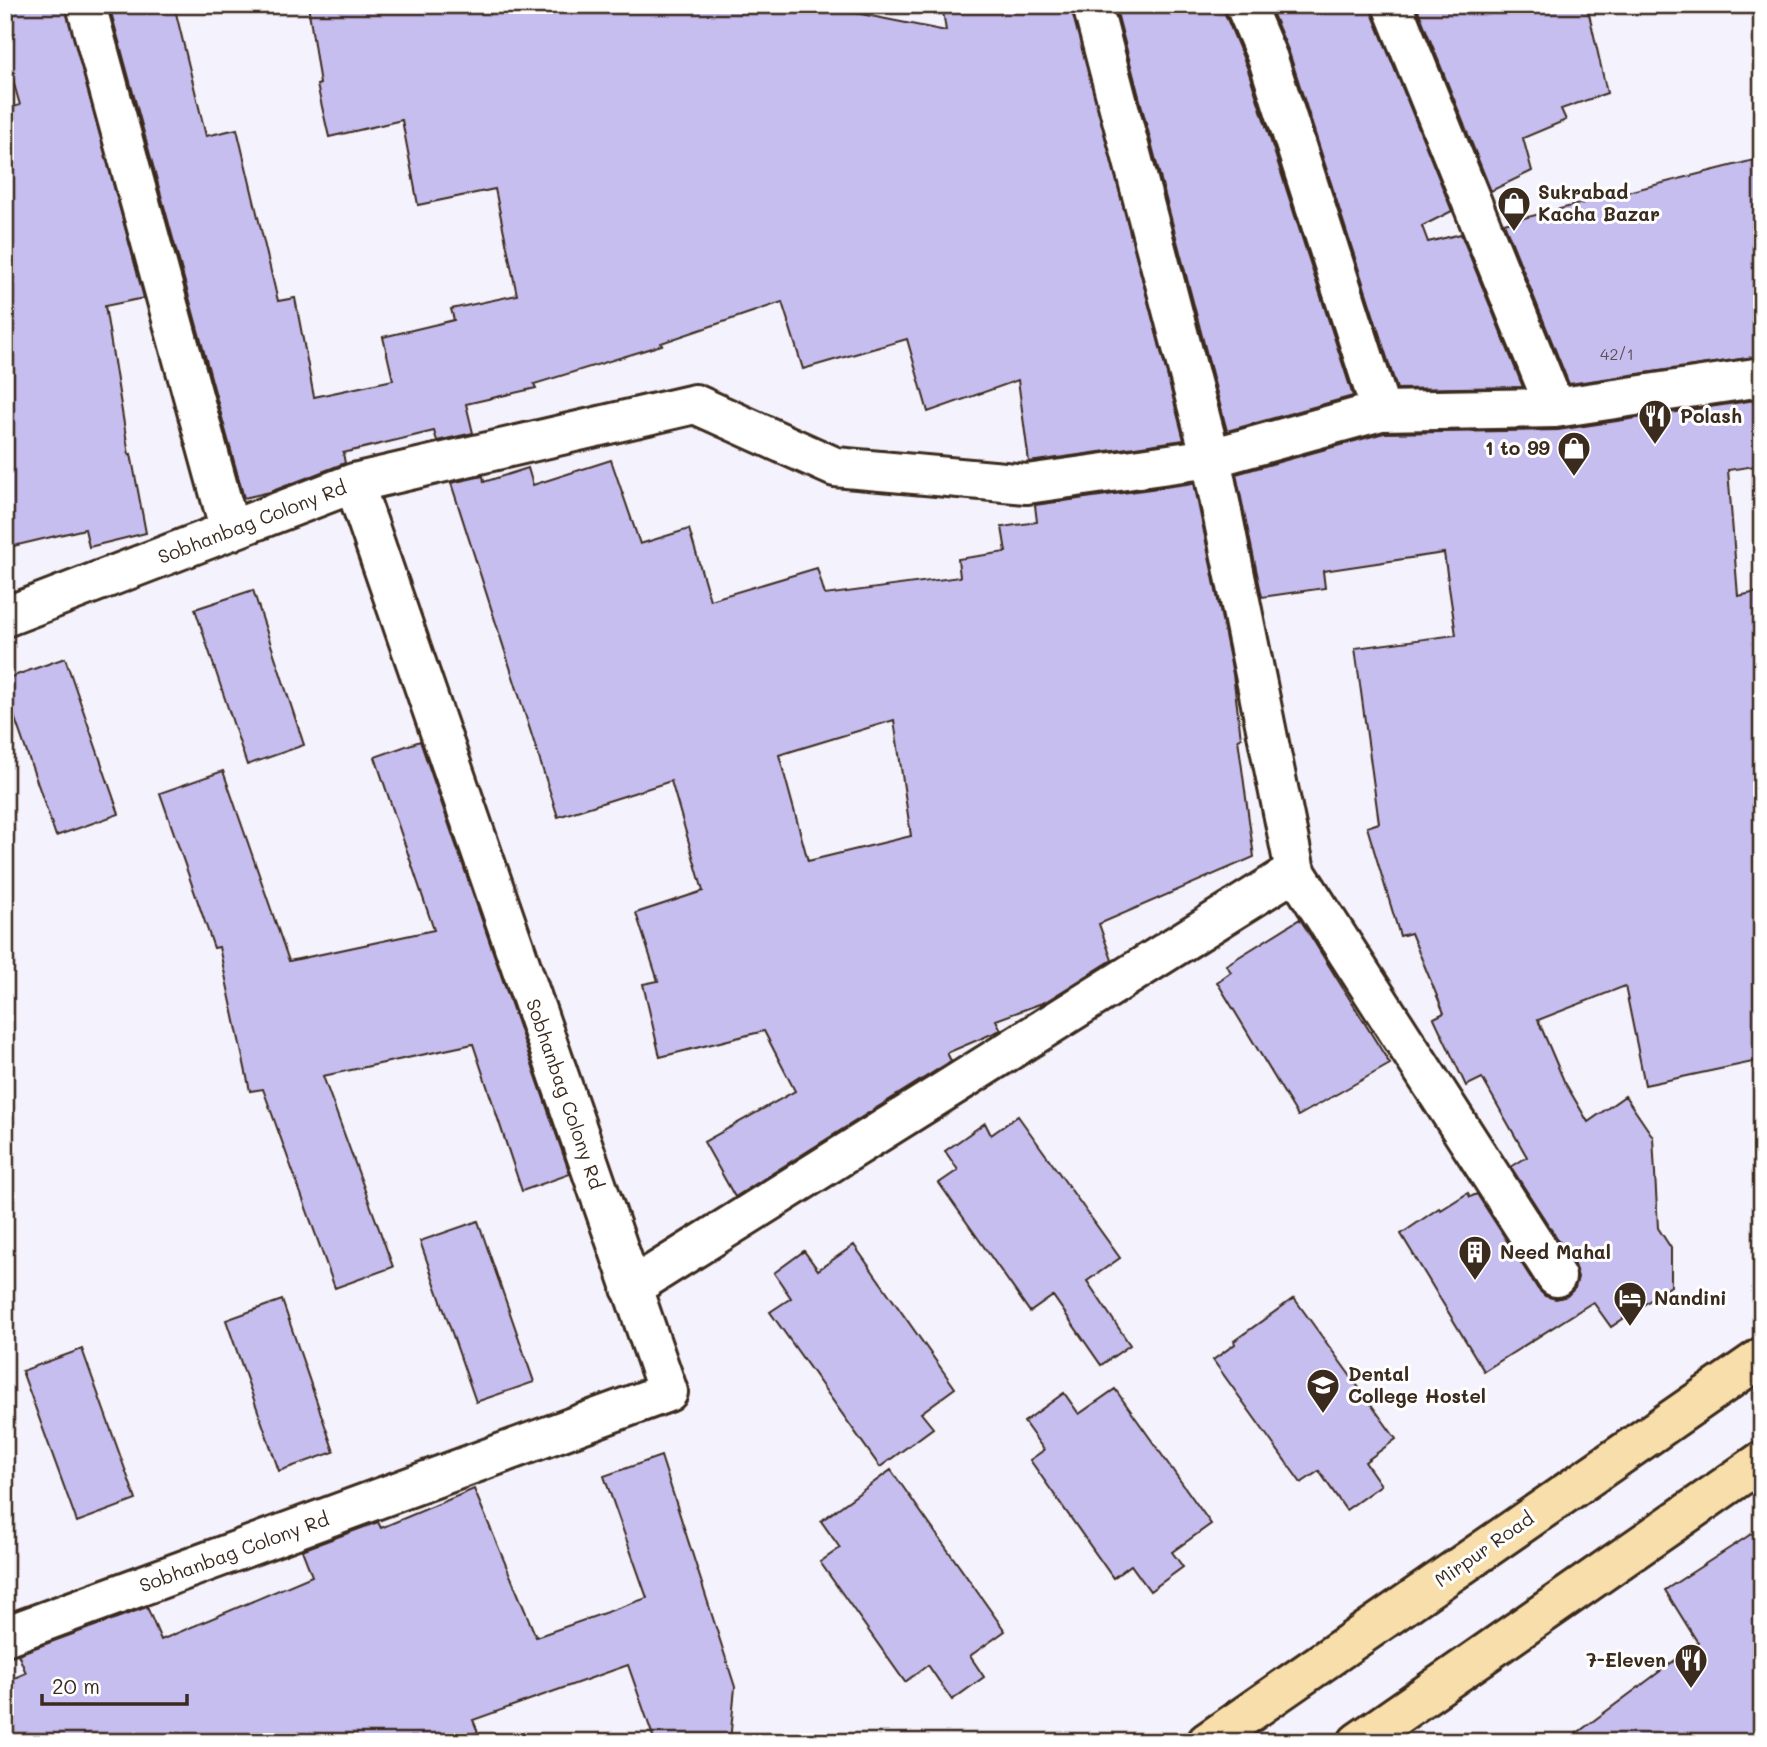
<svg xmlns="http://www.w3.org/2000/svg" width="1767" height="1747" font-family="Mali,sans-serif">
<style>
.building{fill:#c7bef0;stroke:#3b2a1e;stroke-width:2;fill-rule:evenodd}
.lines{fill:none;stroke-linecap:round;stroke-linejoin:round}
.street-casing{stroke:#3b2a1e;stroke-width:44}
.highway-casing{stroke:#3b2a1e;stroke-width:44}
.street{stroke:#fff;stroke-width:38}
.highway{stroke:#f8deab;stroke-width:38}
.labels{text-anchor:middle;stroke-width:6;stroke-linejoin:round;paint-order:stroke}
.number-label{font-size:16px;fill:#5e4f52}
.poi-label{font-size:19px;font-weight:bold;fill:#3b2a1e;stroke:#fff;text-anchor:start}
.street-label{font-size:19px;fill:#3b2a1e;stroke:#fff}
</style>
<rect width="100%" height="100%" fill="#f4f2fc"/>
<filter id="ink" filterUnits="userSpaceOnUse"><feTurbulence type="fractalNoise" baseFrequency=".0143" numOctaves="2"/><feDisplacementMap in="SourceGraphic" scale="14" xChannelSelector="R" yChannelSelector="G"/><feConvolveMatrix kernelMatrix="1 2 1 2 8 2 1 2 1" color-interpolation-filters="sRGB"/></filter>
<g filter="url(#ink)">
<!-- building -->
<path class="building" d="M5 5H65L144 298 105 306 129 455 131 454 146 533 89 547 85 529 5 548V109L20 105 5 53Z
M109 5H174L206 136 237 129 278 301 295 298 314 397 393 380 383 337 454 320 451 309 517 295 495 189 418 205 402 120 329 137 317 85 320 84 308 5H816L946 31 943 11 978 5H1071L1184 440 1029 462 1018 380 928 412 907 339 803 369 782 302 661 343 662 345 534 384 536 388 466 404 473 433 437 441 434 431 343 453 345 463 270 492 244 498Z
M1115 5H1224L1225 14 1247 67 1353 396 1227 431Z
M1269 5H1371L1372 13 1452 211 1422 226 1428 242 1461 234 1523 387 1397 389 1289 52Z
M1416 5H1587L1607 93 1561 109 1566 120 1523 138 1532 171 1491 191Z
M1762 158V356L1569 384 1504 223Z
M1762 399V465L1728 470 1738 596 1762 591V1060L1645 1085 1625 986 1538 1020 1564 1081 1588 1122 1625 1096 1653 1137 1658 1228 1671 1248V1286L1611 1327 1593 1302 1484 1371 1401 1234 1439 1208 1441 1210 1468 1193 1470 1197 1477 1194 1538 1289 1545 1296 1556 1299 1567 1296 1575 1288 1578 1277 1574 1265 1511 1167 1527 1157 1482 1078 1466 1086 1434 1018 1444 1013 1411 933 1400 936 1367 827 1379 823 1355 648 1456 635 1444 553 1323 571 1325 588 1262 597 1236 474 1384 433 1558 430Z
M611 460 640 544 689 529 710 600 817 568 825 595 960 577 958 559 1006 552 1002 527 1037 522 1035 505 1194 483 1233 674 1241 738 1238 739 1254 857 1099 924 1112 960 1045 1002 996 1020 1001 1030 947 1053 951 1061 735 1197 704 1142 795 1091 764 1031 660 1057 643 984 658 981 636 913 703 891 671 781 558 817 451 483 483 476 484 482 528 468 533 485ZM894 720 911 836 808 861 779 755Z
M253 590 304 745 247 765 195 609Z
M65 658 119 814 56 836 5 690V679Z
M420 741 570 1174 522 1191 473 1044 323 1076 393 1267 335 1288 263 1089 250 1091 219 947 214 948 160 793 223 771 289 961 434 930 375 757Z
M1300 919 1390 1064 1298 1116 1217 982 1231 972 1226 965Z
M1018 1116 1120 1258 1087 1281 1130 1345 1101 1365 1053 1296 1030 1312 939 1183 958 1170 945 1151 985 1123 991 1135Z
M478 1221 534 1382 476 1402 420 1241Z
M854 1245 955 1388 921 1413 933 1428 880 1467 770 1312 791 1298 774 1273 804 1251 818 1270Z
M1294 1298 1396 1439 1365 1462 1381 1485 1346 1510 1319 1471 1301 1483 1213 1360 1235 1344 1234 1341Z
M282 1300 334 1452 279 1471 226 1320Z
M82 1349 136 1500 77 1522 22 1371Z
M1115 1389 1211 1524 1172 1552 1183 1567 1150 1591 1131 1565 1113 1578 1030 1460 1044 1450 1024 1422 1064 1393 1079 1414Z
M661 1456 735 1687 730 1742H655L628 1665 473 1720 478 1732 457 1742H5V1682L26 1673 18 1654 147 1607 161 1640 312 1576 302 1550 378 1522 381 1528 474 1489 536 1637 647 1598 604 1476Z
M891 1470 1005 1631 970 1656 984 1677 952 1700 928 1665 905 1682 820 1562 840 1548 821 1521Z
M1762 1527V1742H1565L1698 1643 1665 1590Z"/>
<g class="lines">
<defs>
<path id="street" d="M86 5 230 531
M1245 5 1268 59 1381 411
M1392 5 1555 408
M354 483 695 404 835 467 1027 484 1211 458 1381 411 1555 408 1762 377
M5 617 354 483 668 1392 5 1636
M1295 871 1556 1277
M631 1288 1295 871 1211 458 1092 5"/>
<path id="highway" d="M1207 1742 1762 1357
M1358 1742 1762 1461"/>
</defs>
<!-- street casing -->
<use href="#street" class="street-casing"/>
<!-- highway casing -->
<use href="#highway" class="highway-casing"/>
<!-- street -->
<use href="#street" class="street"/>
<!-- highway -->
<use href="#highway" class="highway"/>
</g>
</g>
<!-- icons -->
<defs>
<symbol id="shop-pin" viewBox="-11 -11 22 30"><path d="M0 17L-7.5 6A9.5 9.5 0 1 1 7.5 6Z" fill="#3b2a1e" stroke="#fff"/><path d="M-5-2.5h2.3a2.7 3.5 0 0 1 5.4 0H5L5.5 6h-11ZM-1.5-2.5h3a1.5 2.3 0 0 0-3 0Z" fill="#fff"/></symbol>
<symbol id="restaurant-pin" viewBox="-11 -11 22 30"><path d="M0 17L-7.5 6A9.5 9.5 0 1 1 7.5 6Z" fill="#3b2a1e" stroke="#fff"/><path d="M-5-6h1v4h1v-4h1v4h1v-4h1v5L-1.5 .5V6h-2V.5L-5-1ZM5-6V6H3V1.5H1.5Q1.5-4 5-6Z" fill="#fff"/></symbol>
<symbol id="building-pin" viewBox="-11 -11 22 30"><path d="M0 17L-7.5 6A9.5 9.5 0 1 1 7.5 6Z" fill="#3b2a1e" stroke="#fff"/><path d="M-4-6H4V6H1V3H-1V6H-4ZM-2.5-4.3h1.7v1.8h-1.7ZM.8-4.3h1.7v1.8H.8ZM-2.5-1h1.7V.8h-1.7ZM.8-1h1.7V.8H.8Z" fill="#fff"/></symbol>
<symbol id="hotel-pin" viewBox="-11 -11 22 30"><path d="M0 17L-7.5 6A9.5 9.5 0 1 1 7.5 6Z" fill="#3b2a1e" stroke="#fff"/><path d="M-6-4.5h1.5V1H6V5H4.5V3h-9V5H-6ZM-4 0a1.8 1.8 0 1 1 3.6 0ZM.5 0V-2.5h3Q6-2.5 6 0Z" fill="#fff"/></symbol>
<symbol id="university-pin" viewBox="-11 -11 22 30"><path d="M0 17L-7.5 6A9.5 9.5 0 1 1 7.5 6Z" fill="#3b2a1e" stroke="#fff"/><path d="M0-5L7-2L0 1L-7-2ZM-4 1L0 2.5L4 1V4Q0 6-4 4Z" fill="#fff"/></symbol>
</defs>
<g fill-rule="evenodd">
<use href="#shop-pin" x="1495" y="184" width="38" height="52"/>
<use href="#restaurant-pin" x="1636" y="397" width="38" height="52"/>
<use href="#shop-pin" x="1555" y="429" width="38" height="52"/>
<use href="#building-pin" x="1456" y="1233" width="38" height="52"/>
<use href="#hotel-pin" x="1611" y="1279" width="38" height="52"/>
<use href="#university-pin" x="1304" y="1366" width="38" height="52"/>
<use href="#restaurant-pin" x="1672" y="1641" width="38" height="52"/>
</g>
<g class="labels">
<!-- number labels -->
<g class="number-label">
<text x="1617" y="360">42/1</text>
</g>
<!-- poi labels -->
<g class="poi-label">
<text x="1538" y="199">Sukrabad<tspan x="1538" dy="22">Kacha Bazar</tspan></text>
<text x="1680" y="423">Polash</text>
<text x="1550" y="455" text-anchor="end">1 to 99</text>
<text x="1500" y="1259">Need Mahal</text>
<text x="1654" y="1305">Nandini</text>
<text x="1348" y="1381">Dental<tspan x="1348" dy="22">College Hostel</tspan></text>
<text x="1666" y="1667" text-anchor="end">7-Eleven</text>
</g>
<!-- street labels -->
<g class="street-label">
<text transform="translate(252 522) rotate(-21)" y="7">Sobhanbag Colony Rd</text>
<text transform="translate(565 1094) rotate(71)" y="7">Sobhanbag Colony Rd</text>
<text transform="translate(1484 1549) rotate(-35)" y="7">Mirpur Road</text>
<text transform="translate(234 1552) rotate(-20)" y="7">Sobhanbag Colony Rd</text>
</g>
</g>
<!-- margin -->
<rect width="1767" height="1747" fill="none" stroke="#fff" stroke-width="28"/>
<rect x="14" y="14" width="1739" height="1719" fill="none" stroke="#3b2a1e" stroke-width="2.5" filter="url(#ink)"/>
<!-- scale -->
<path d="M42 1694v10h145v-10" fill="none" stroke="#3b2a1e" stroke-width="3.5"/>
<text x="52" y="1694" font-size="21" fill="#3b2a1e" stroke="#ffffff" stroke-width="5" paint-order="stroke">20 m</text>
</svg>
